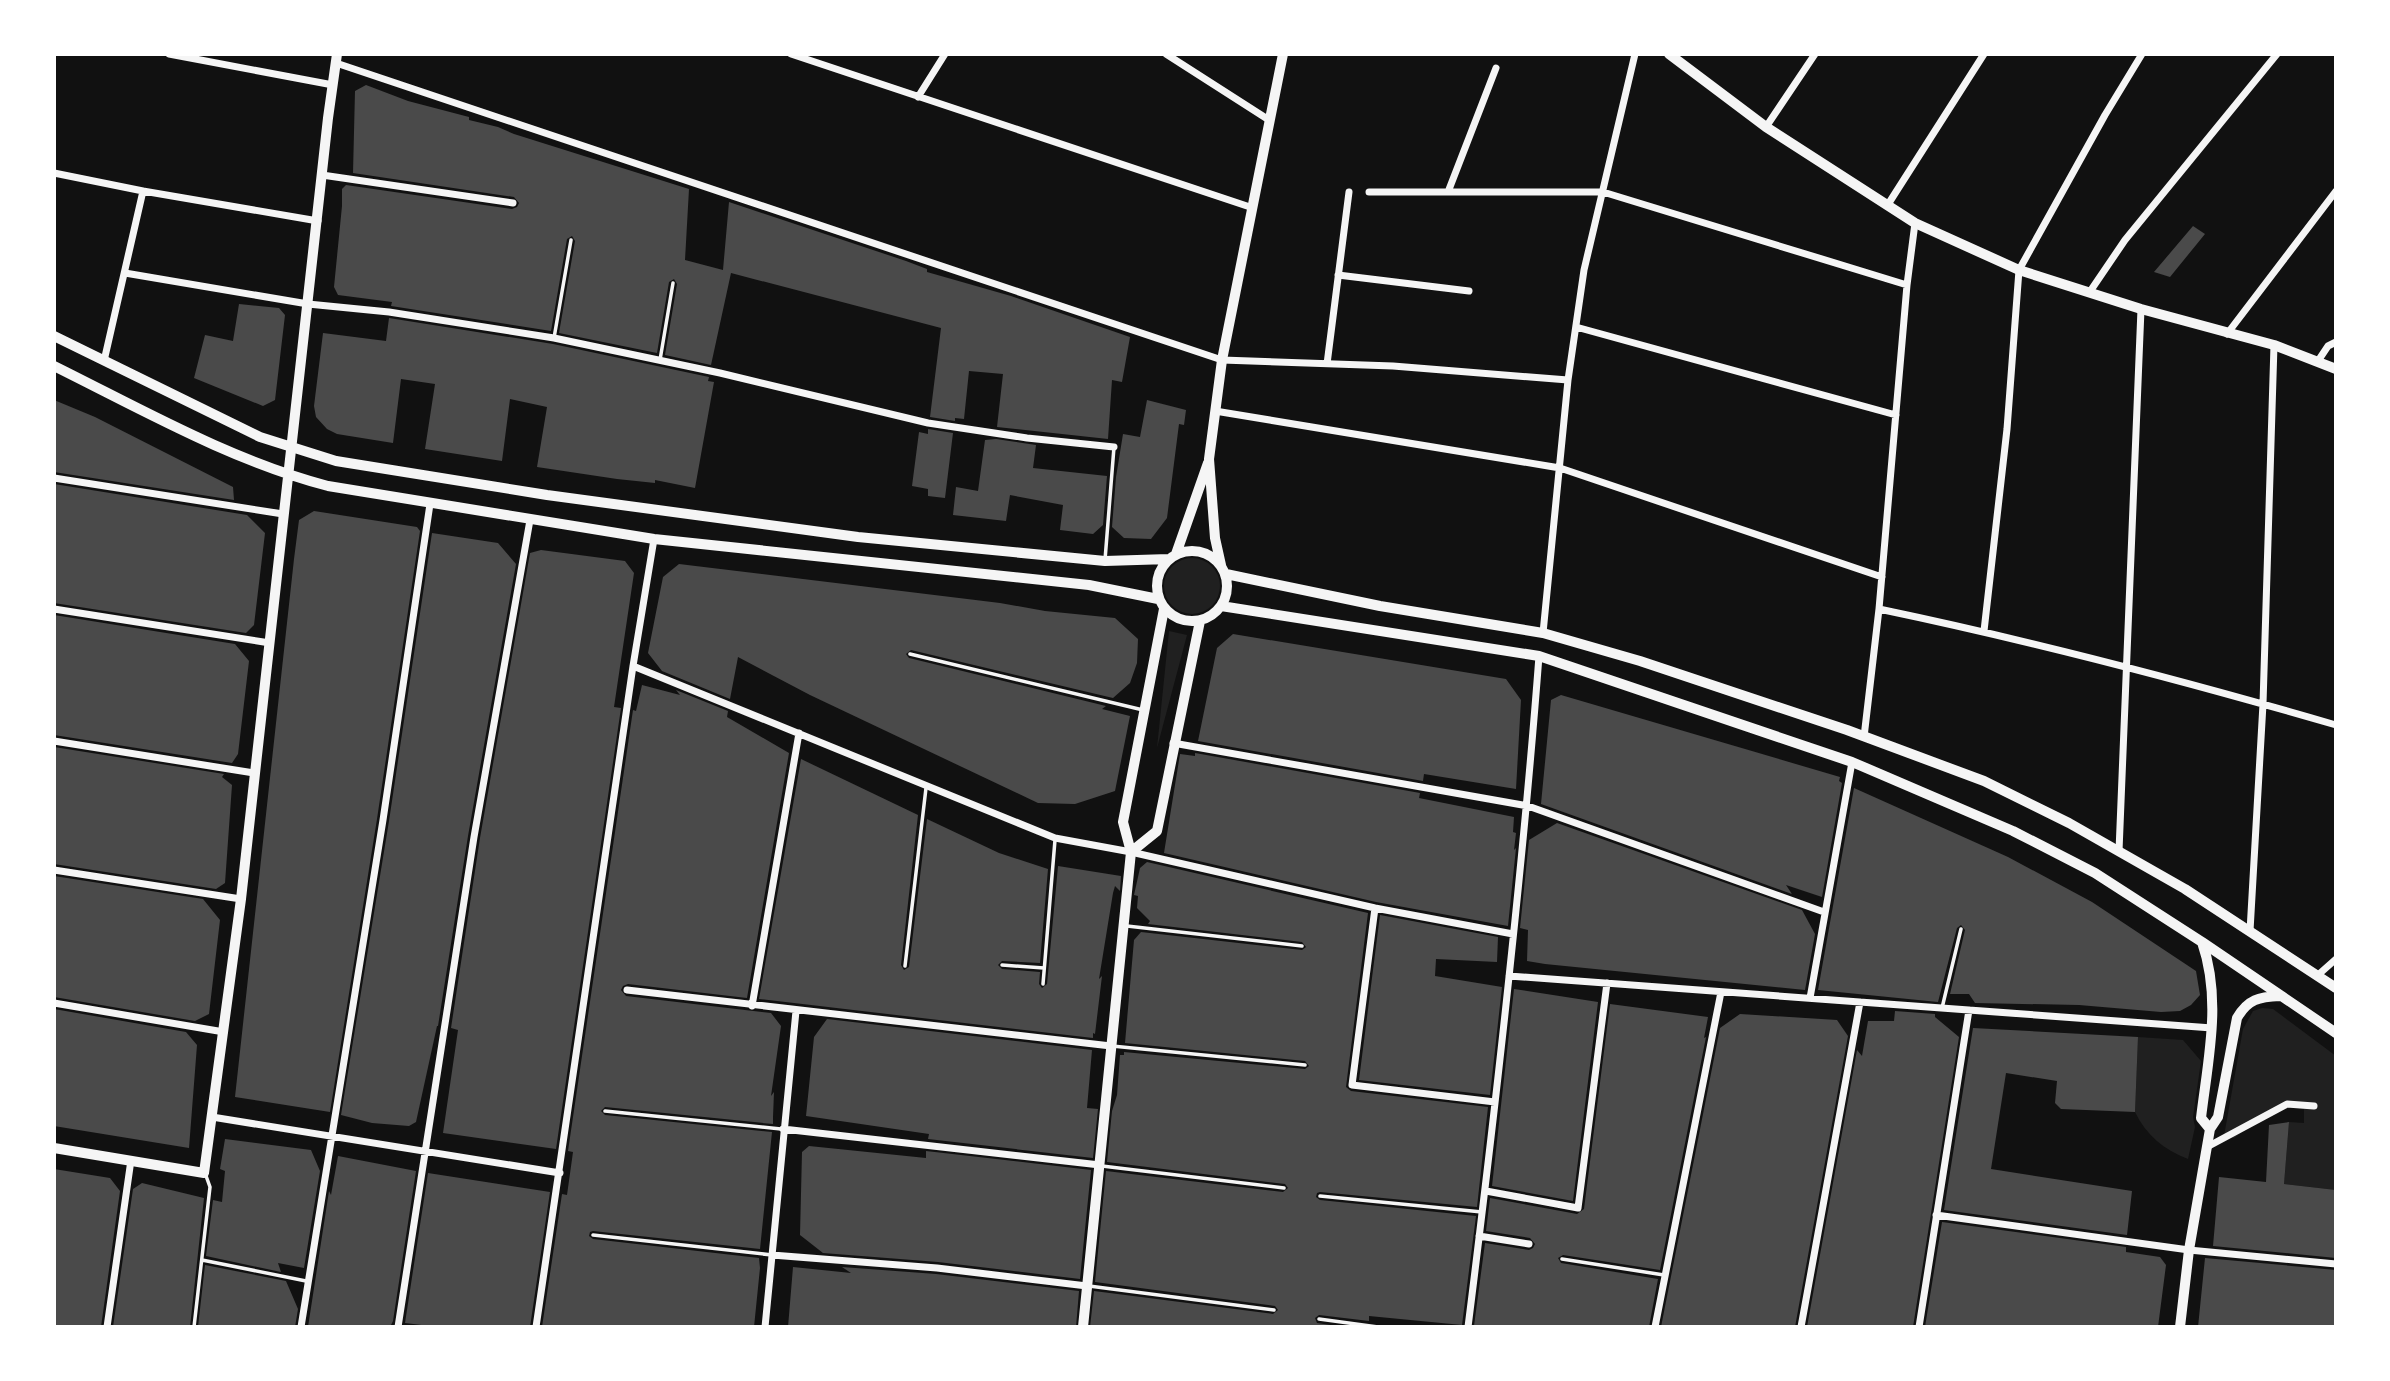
<svg xmlns="http://www.w3.org/2000/svg" width="2390" height="1381" font-family="Georgia,serif">
<style>
.green{fill:#202020}
.building{fill:#4a4a4a}
.lines{fill:none;stroke-linecap:round;stroke-linejoin:round}
.service{stroke:#f5f5f5;stroke-width:3.5}
.minor{stroke:#f5f5f5;stroke-width:7}
.tertiary{stroke:#f5f5f5;stroke-width:10}
</style>
<rect width="100%" height="100%" fill="#111"/>
<!-- green -->
<path class="green" d="M1164 586a28 28 0 1 1 56 0a28 28 0 1 1-56 0Z
M1169 631 1187 635 1157 748Z
M2262 1008 2273 1009 2336 1056V1190L2284 1184 2289 1122 2304 1123V1109C2272 1104 2259 1120 2234 1138L2224 1136 2243 1029 2253 1011Z
M2138 1037 2183 1040 2201 1061 2193 1117 2195 1127 2188 1159C2164 1150 2146 1135 2135 1112Z"/>
<!-- building -->
<path class="building" d="M366 85 408 101 469 117V120L498 127 514 134 689 189 685 260 723 270 729 202 906 261 927 269V272L1011 296 1130 337 1122 382 1112 380 1108 439 997 427 1003 374 969 371 964 419 955 418V421L930 417 941 328 731 273 711 365 665 355 677 284 674 279 669 282 657 353 559 333 575 241 572 236 567 239 551 331 391 306 392 302 338 295 334 287 342 206V189L346 185 512 209 517 207 519 203 514 197 353 173 355 91Z
M2193 226 2205 234 2170 277 2154 272Z
M239 304 279 308 285 315 275 400 263 406 194 378 205 335 233 341Z
M389 318 553 344 709 377 708 381 714 382 695 488 655 480V483L617 479 537 467 547 407 510 399 502 461 425 449 435 384 401 379 393 443 337 434 327 429 316 417 314 406 323 333 386 341Z
M54 400 95 417 233 487 234 500 54 472Z
M1147 400 1186 410 1184 425 1179 424 1167 518 1151 539 1124 538 1112 527 1116 477 1123 434 1140 437Z
M928 429 953 433 945 498 928 496V489L912 486 919 432 928 434Z
M996 439 1036 445 1033 468 1107 476 1103 525 1093 534 1060 530 1063 505 1010 495 1006 521 953 515 956 487 978 491 985 440Z
M54 484 247 515 265 533 254 625 246 633 54 603Z
M314 511 417 527 420 531 377 819 330 1112 235 1097 294 559 299 520Z
M432 533 498 543 516 564 468 836 438 1026H437L416 1122 409 1126 372 1123 341 1115 389 821Z
M541 550 625 561 634 573 614 707 621 708 556 1149 443 1133 458 1030 451 1028 480 838 530 553Z
M679 564 1000 603 1045 611 1115 618 1138 639 1137 663 1130 683 1113 698 911 650 906 654 909 658 1106 706 1102 709 1130 716 1115 791 1075 804 1038 803 810 695 738 657 730 699 662 671 648 653 663 577Z
M54 615 235 644 249 661 238 754 232 763 54 735Z
M1233 634 1506 679 1521 700 1516 789 1424 774 1423 781 1198 741 1217 648Z
M642 685 680 695 676 690 728 711 727 717 789 753 747 998 628 984 623 986 621 990 626 996 771 1013 781 1026 771 1096 774 1092 773 1117V1124L605 1107 601 1111 605 1115 772 1132 760 1249 593 1231 590 1232 589 1236 593 1239 759 1258 760 1268 754 1327H542L562 1194 567 1195 573 1152 568 1151 633 710 636 711Z
M1561 695 1840 777 1839 781 1842 783 1822 897 1786 885 1792 894 1541 804 1551 700Z
M54 747 224 774 222 777 232 785 225 883 216 889 54 864Z
M1195 753 1420 793 1419 798 1514 817 1513 832 1516 833 1514 850 1516 848 1508 926 1376 902 1164 853 1180 754 1195 756Z
M801 759 918 815 901 965 904 970 909 967 927 819 999 853 1048 869 1040 963 1002 961 998 965 1002 969 1040 972 1039 984 1042 988 1047 984 1058 866 1121 876 1120 891 1115 886 1113 893 1099 979 1102 976 1095 1034 1093 1033V1038L759 999Z
M1854 788 2008 857 2092 902 2196 971 2200 995 2191 1005 2180 1011 2161 1012 2079 1005 1975 1003 1969 994H1950L1965 930 1961 925 1957 928 1938 1002 1818 990Z
M1557 823 1802 910 1815 934 1805 990 1545 964 1527 961 1528 930 1520 928 1529 840Z
M1147 862 1368 913 1346 1087 1351 1091 1488 1107 1477 1207 1320 1192 1317 1193 1316 1197 1320 1200 1476 1216 1462 1325 1369 1316V1321L1319 1315 1315 1318 1317 1323 1344 1327H1090L1094 1291 1273 1314 1278 1310 1275 1306 1095 1282 1106 1171 1283 1192 1288 1188 1285 1184 1107 1162 1112 1111 1117 1095 1120 1055H1124V1052L1305 1069 1309 1066 1305 1061 1125 1043 1134 940 1141 932 1302 950 1306 947 1302 942 1148 924 1150 921 1137 908 1138 896 1134 895 1140 868Z
M54 876 203 899 220 920 209 1014 195 1021 54 997Z
M1380 915 1498 937 1497 962 1436 959 1435 976 1502 987 1490 1095 1359 1080Z
M1514 989 1598 1002 1573 1201 1492 1186Z
M1610 1004 1708 1017 1704 1038 1706 1037 1660 1270 1563 1255 1558 1258 1561 1263 1658 1279 1649 1327 1474 1326 1485 1243 1529 1250 1533 1248 1535 1244 1530 1238 1486 1231 1490 1198 1577 1214 1584 1209Z
M54 1009 186 1032 197 1045 189 1148 54 1126Z
M1895 1011 1935 1014V1017L1959 1037 1913 1327H1807L1857 1050 1862 1056 1868 1021H1894Z
M1740 1014 1837 1020 1848 1036 1795 1327H1661L1720 1028Z
M827 1019 1092 1050 1087 1108 1098 1109 1093 1158 928 1139 929 1134 806 1116 814 1037Z
M1973 1028 2138 1037 2135 1112 2061 1109 2055 1103 2057 1081 2006 1073 1991 1169 2132 1191 2127 1235 1944 1210Z
M2289 1122 2284 1184 2336 1190V1258L2213 1246 2219 1177 2266 1182 2269 1125Z
M225 1139 311 1150 320 1171 304 1268 278 1263 281 1272 206 1256 213 1200 222 1202 225 1171 220 1169Z
M809 1146 926 1158V1151L1091 1170 1080 1279 938 1262 823 1253 800 1235 802 1152Z
M338 1156 416 1171 393 1321 390 1327H308L329 1191 331 1195Z
M54 1169 110 1178 120 1191 101 1327H54Z
M428 1173 550 1192 530 1327H438L405 1323Z
M142 1183 204 1198 190 1327H113L133 1189Z
M1942 1222 2126 1247V1252L2160 1257 2166 1265 2158 1327H1925Z
M2205 1258 2336 1270V1327H2198Z
M205 1265 286 1281 298 1309 295 1327H198Z
M793 1267 851 1273 842 1267 936 1274 1079 1291 1076 1327H788Z"/>
<g class="lines">
<!-- service -->
<path class="service" d="M554 338 571 240
M660 360 673 283
M1105 560 1114 447
M910 654 1143 710
M1127 926 1302 946
M1002 965 1044 968
M905 966 926 788
M1043 984 1055 840
M1942 1008 1961 929
M1112 1046 1305 1065
M605 1111 781 1129
M1102 1166 1284 1188
M1320 1196 1482 1212
M593 1235 772 1255
M1562 1259 1664 1275
M202 1260 306 1281
M1089 1286 1274 1310
M1319 1319 1378 1327
M194 1327 210 1187 205 1173"/>
<!-- minor -->
<path class="minor" d="M169 54 333 85
M791 54 1253 208
M1166 54 1269 120
M336 63 1222 360 1393 366 1568 380
M918 97 945 54
M1766 127 1815 54
M54 173 143 191 318 221
M322 175 513 203
M1369 192H1603L1907 285
M1448 192 1496 68
M1887 206 1984 54
M125 273 308 304 389 312 554 338 720 373 928 423 1027 438 1114 447
M1338 275 1469 291
M2089 293 2125 240 2277 54
M1576 327 1896 415
M2227 334 2336 191
M104 361 143 191
M2318 361 2328 346 2336 342
M1327 364 1349 192
M1215 411 1560 468 1882 577
M54 478 283 514
M54 609 270 643
M1879 609C2032 641 2185 681 2336 725
M1984 631 2007 429 2019 270 2105 115 2142 54
M1543 633 1568 380 1584 270 1635 54
M633 666 1055 838 1131 852 1375 908 1513 934
M1864 737 1879 609 1907 285 1915 223
M54 741 254 773
M1173 743 1528 806 1824 912
M2119 851 2141 309
M54 870 241 899
M1375 908 1352 1085 1495 1102
M2250 931 2263 704 2274 345
M2318 975 2336 959
M1509 976 2212 1028
M627 990 1111 1046
M1810 998 1852 762
M54 1003 224 1032
M752 1006 799 733
M212 1117 560 1173
M783 1129 1100 1165
M2207 1147 2287 1104 2314 1106
M1486 1191 1578 1208 1607 983
M1936 1215 2189 1250 2336 1264
M1479 1236 1529 1244
M772 1255 937 1268 1087 1286
M107 1327 131 1160
M301 1327 383 820 430 504
M398 1327 474 837 530 520
M536 1327 633 666 654 539
M765 1327 796 1011
M1468 1327C1496 1104 1522 880 1539 656
M1655 1327 1721 992
M1801 1327 1860 1002
M1919 1327 1969 1010"/>
<!-- tertiary -->
<path class="tertiary" d="M1669 54 1766 127 1915 223 2019 270 2141 309 2274 345 2336 369
M54 336 260 437 336 461 547 495 858 537 1105 561 1169 559
M54 366C143 410 232 461 328 486L654 539 1089 585 1158 599
M1157 586a35 35 0 1 1 70 0a35 35 0 1 1-70 0Z
M1176 554 1208 463
M1221 565 1215 538 1209 459 1222 360 1283 54
M1226 574 1380 606 1543 633 1640 661 1847 730 1984 781 2069 823 2185 889 2336 988
M1221 606 1539 656 1852 762 2013 831 2095 873 2202 942 2336 1033
M1131 852 1157 831 1200 621
M2202 942C2222 1000 2208 1059 2201 1118L2210 1129
M54 1148 204 1173 241 899 328 118 337 54
M1083 1327 1131 852 1123 822 1164 609
M2180 1327 2189 1250 2210 1129 2218 1117 2237 1018C2248 999 2259 997 2280 996"/>
</g>
<!-- border -->
<rect width="2390" height="1381" fill="none" stroke="#ffffff" stroke-width="112"/>
</svg>
